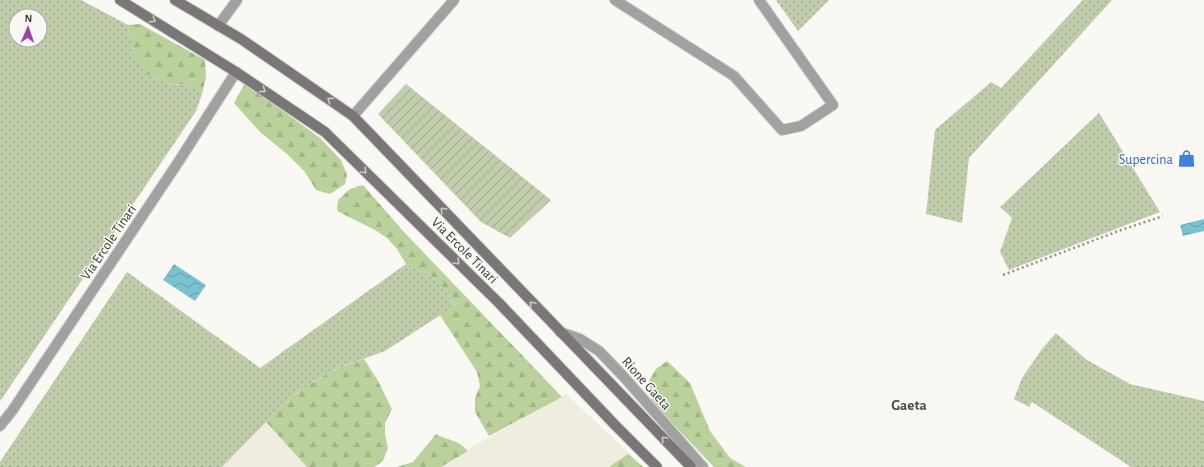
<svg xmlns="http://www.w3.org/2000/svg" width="1204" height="467" font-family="'Alegreya Sans',sans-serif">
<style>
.built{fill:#efede0}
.grass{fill:url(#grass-dots);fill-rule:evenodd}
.forest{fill:url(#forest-firs)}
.garden{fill:url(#garden-furrows)}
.water{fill:url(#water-waves)}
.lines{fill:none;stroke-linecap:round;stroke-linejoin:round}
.lane-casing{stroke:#d6d5d1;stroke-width:12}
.street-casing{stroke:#d6d5d1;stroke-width:12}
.secondary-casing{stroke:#d6d5d1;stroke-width:12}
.path{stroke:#949390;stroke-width:2.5;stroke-dasharray:2 3;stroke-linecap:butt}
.lane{stroke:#a2a0a1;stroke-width:10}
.street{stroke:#a2a0a1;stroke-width:10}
.secondary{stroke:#7a7678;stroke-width:10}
.oneway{stroke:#cdcac8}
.labels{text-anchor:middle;stroke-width:3;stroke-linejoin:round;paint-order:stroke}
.shop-label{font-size:14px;fill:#366cbe;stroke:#f9f8f3;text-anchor:end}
.street-label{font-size:14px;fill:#363634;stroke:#f9f8f3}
.neighbourhood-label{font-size:15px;font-weight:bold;fill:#4b4a46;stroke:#f9f8f3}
</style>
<defs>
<pattern id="grass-dots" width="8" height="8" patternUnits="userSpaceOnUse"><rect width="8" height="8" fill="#bfcdaa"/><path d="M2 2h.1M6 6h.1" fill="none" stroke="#9ca78b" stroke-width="1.8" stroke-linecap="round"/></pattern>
<pattern id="forest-firs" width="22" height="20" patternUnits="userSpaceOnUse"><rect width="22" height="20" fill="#bbd19b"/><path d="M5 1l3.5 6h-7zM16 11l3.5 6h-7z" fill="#a1b486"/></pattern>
<pattern id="garden-furrows" width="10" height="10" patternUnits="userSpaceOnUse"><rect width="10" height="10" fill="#bfcdaa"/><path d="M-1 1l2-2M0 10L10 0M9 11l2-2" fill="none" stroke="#9ca78b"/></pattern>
<pattern id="water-waves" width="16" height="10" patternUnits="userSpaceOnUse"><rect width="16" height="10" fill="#79c2d1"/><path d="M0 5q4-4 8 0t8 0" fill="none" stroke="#649eaa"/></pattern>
</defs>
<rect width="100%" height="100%" fill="#f9f8f3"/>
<!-- built -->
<path class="built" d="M566 394 644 467H437Z
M266 422 307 467H222Z"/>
<!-- grass -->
<path class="grass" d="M0 0H81L128 25C133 49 132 70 158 80 162 81 166 83 170 84 188 86 186 81 202 94L196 111 1 400 0 399ZM16 16H40V40H16Z
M776 0H829L798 31Z
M1083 0H1112L969 158 962 223 926 214 935 130 991 82 1001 88Z
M1099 113 1160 212 1009 270 1000 252 1012 218 1000 207Z
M406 264 434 278 456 305 385 351 333 370 295 394 266 422 222 467H0V462L127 272 260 368Z
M1056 333 1087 360 1130 384 1204 401V467H1131L1032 402 1029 407 1014 399 1022 378 1042 349Z"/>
<!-- forest -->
<path class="forest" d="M140 24 205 60 206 77 202 94C186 81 188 86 170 84 166 83 162 81 158 80 132 70 133 50 128 25Z
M245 83 320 138 341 160 347 175 345 184 330 194 316 190 305 172 287 154 260 132 234 103Z
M363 185 403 231 562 397 489 436 475 412V398L480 386 477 372 440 315 456 305 434 278 406 264 397 249 387 238 375 230 337 211 338 200 350 189Z
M364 359 377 379 392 409 385 423V434L388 448 383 461 374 467H307L266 422 295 394 333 370Z
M667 361 690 383 710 431 730 458 746 467H714L652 402 649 381 656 369Z
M436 434C449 441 457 439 468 451L441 467H397L413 462Z
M628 454 643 467H609Z"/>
<!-- garden -->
<path class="garden" d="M406 84 551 200 510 238 481 222 378 114Z"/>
<!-- water -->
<path class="water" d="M1204 219V231L1183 236 1180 225Z
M174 264 206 285 195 301 163 280Z"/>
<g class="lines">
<defs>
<path id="lane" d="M615 0 734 76 782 130 801 126 833 105 759 0
M218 26 237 0
M560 332 580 339 599 351 623 376 703 467"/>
<path id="street" d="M353 116 454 0
M0 426 12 411 179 161 236 72"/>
<path id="secondary" d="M120 0 236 72 325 132 499 303 615 425 657 467
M175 0 241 39 353 116 691 467"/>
</defs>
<!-- lane casing -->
<use href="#lane" class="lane-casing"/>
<!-- street casing -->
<use href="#street" class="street-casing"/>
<!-- secondary casing -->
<use href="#secondary" class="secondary-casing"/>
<!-- path -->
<path class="path" d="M1003 275 1121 230 1163 216"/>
<!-- lane -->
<use href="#lane" class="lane"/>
<!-- street -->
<use href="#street" class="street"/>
<!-- secondary -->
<use href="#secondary" class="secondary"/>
</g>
<!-- one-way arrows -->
<defs><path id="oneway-chevron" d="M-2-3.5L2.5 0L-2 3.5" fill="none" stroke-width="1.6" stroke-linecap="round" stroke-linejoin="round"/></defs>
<g class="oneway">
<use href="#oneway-chevron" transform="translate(153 20) rotate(32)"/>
<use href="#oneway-chevron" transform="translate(263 90) rotate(34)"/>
<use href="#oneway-chevron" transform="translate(330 100) rotate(-146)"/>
<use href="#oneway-chevron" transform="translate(364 171) rotate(45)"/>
<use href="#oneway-chevron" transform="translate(443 210) rotate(-134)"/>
<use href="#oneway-chevron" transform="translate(457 262) rotate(45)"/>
<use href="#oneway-chevron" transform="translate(532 304) rotate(-134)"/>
<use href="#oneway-chevron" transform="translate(664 439) rotate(-134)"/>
</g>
<!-- icons -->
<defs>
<symbol id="shop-bare" viewBox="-9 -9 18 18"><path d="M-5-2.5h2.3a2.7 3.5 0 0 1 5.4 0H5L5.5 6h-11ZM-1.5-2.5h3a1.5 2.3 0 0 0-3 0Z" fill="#3f7fe0" stroke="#f9f8f3" stroke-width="2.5" paint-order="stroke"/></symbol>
</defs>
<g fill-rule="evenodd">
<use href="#shop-bare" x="1174" y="146" width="25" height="25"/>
</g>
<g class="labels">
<!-- shop labels -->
<g class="shop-label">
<text x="1173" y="164">Supercina</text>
</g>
<!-- street labels -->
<g class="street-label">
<text transform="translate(108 242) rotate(-56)" y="5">Via Ercole Tinari</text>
<text transform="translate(465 250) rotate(45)" y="5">Via Ercole Tinari</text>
<text transform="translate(647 383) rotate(48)" y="5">Rione Gaeta</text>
</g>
<!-- neighbourhood labels -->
<g class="neighbourhood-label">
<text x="909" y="410">Gaeta</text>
</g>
</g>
<!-- north arrow -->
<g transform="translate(28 28) rotate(2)"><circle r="19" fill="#f9f8f3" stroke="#abaaa7"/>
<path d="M0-3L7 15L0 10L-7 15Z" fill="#a140a7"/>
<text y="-6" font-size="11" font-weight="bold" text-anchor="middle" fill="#363634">N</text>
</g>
</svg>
